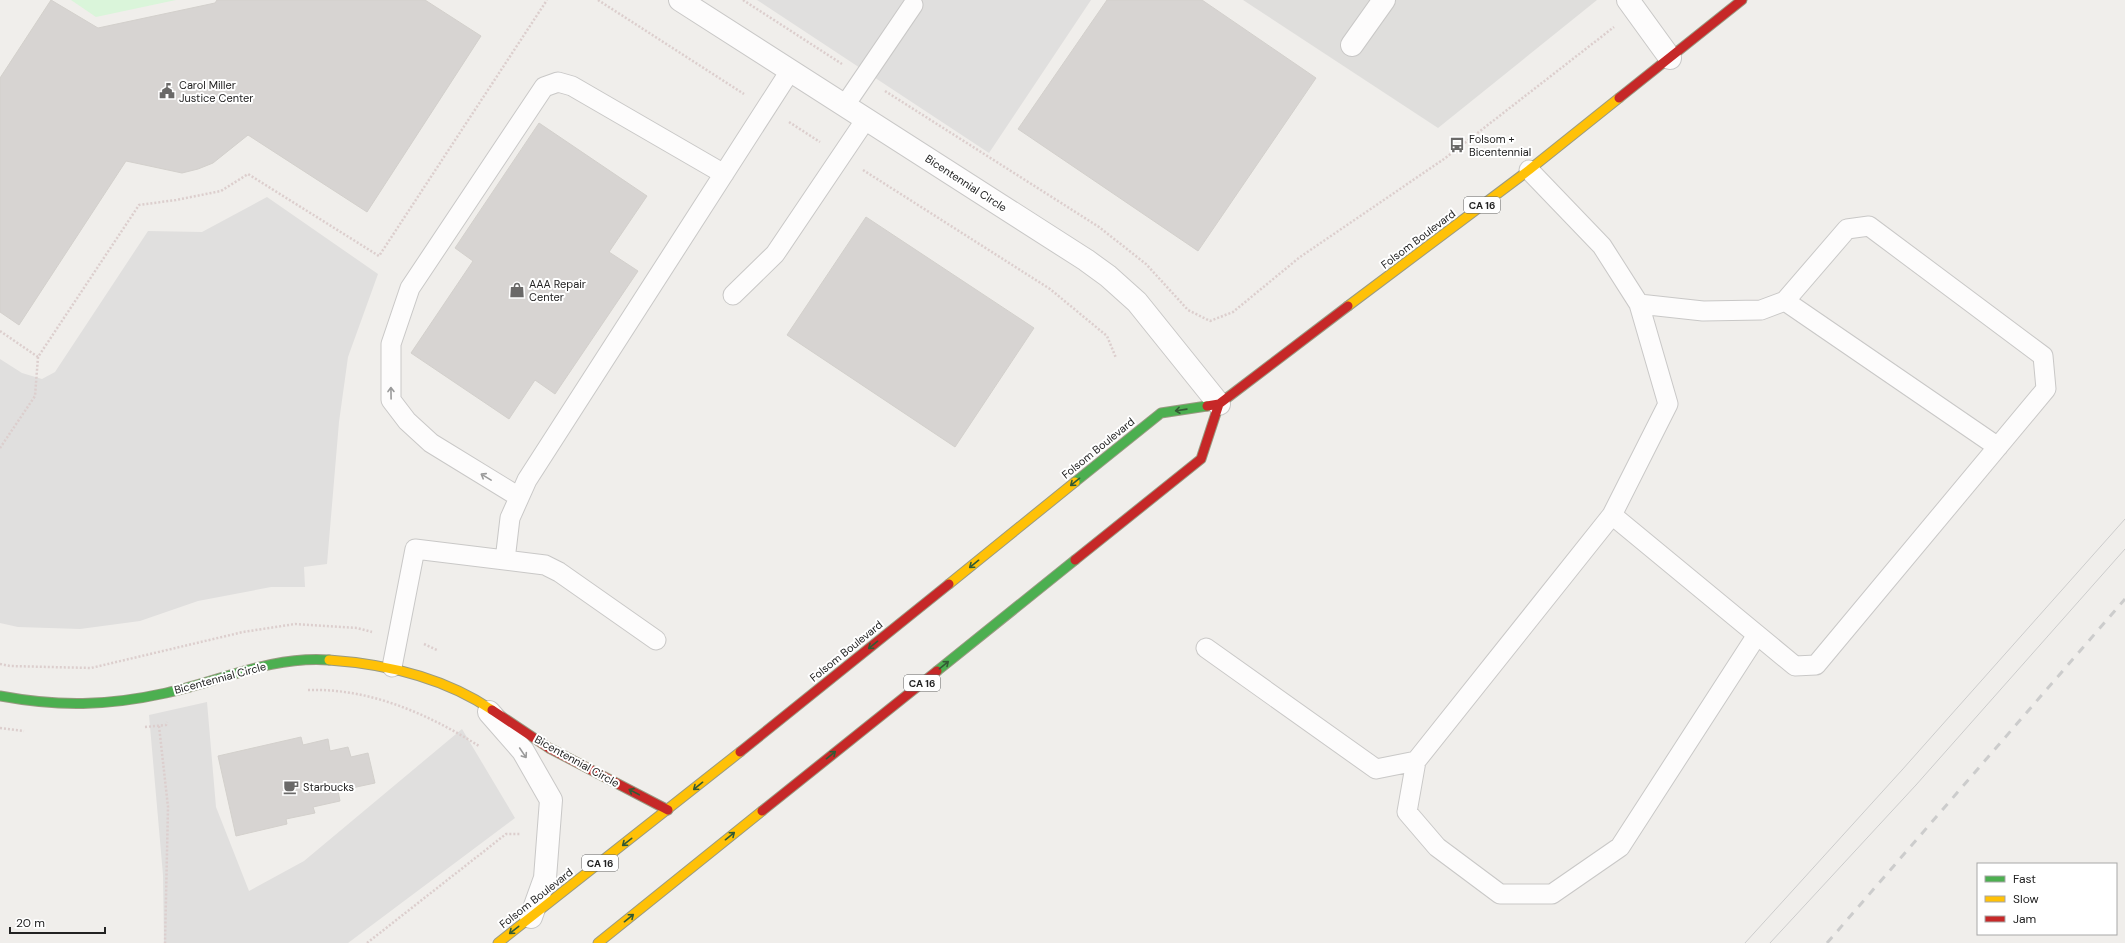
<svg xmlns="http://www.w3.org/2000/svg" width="2125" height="943" font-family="'DM Sans',sans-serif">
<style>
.residential{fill:#dfdedc}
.park{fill:#daf5da}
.parking{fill:#e0dfde}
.building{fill:#d7d4d2;stroke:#d3d0cc}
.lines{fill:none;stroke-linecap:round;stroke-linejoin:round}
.lane-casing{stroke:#c9c8c7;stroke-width:21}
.street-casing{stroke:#c9c8c7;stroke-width:24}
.fast-casing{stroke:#999a82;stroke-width:11}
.slow-casing{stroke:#999a82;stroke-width:11}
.jam-casing{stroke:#999a82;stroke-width:11}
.path{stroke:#dccecd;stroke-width:2.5;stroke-dasharray:2 2;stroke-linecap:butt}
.lane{stroke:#fdfcfc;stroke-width:19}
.street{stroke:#fdfcfc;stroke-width:22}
.fast{stroke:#4caf50;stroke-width:9}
.slow{stroke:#ffc107;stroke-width:9}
.jam{stroke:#c62828;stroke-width:9}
.tram{stroke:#ccc;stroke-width:1}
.rail{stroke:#ccc;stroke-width:3;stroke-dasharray:8 8;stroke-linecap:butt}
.oneway{stroke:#9a9a9a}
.oneway2{stroke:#335a34}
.labels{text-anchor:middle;stroke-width:4;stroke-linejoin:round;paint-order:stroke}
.shield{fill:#fff;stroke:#646464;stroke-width:1}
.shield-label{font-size:10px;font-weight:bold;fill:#222}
.poi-label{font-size:11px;fill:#222;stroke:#fff;text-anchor:start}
.street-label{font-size:11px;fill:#222;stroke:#fff}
</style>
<rect width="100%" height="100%" fill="#f0eeeb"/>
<!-- residential -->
<path class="residential" d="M1243 0H1597L1438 128Z"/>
<!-- park -->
<path class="park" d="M71 0H176L96 17Z"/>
<!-- parking -->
<path class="parking" d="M757 0H1091L989 153Z
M267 197 378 274 348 357 339 422 327 564 304 567 305 587H271L198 601 140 621 80 629 18 627 0 623V359L22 373 42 379 55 372 148 231 202 232Z
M207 702 216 807 249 891 304 861 462 729 515 818 348 943H164L163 875 149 715Z"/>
<!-- building -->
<path class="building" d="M51 0 98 28 215 3 217 0H425L481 36 367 212 248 135 213 163 198 169 182 173 126 161 19 325 0 312V78Z
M1107 0H1202L1316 78 1198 251 1018 129Z
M539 123 647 196 609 252 638 271 555 394 535 380 509 419 411 353 473 261 455 248Z
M866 217 1034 328 955 447 787 335Z
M301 737 303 745 328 739 330 751 348 747 351 757 368 753 375 783 338 791 340 801 313 807 315 813 286 819 287 824 236 836 218 756Z"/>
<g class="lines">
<defs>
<path id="lane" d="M845 105 913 5
M733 295 775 254 866 119
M1785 301 1998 447
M519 497 431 443 407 421 391 400V344L410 288 544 87 558 82 572 86 724 174
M1612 515 1795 666 1816 665 2046 389 2043 356 1869 226 1847 229 1785 301 1761 310 1703 311 1639 304
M505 560 510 518 527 480 790 71
M1206 648 1376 769 1416 761 1612 515 1668 404 1639 304 1602 246 1529 170
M392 667 415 549 545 565 559 572 656 640
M1416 761 1407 812 1437 847 1500 894H1552L1620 847 1757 635"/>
<path id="street" d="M680 0 1086 260 1108 276 1137 302 1219 404
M1628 0 1670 58
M1352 45 1384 0
M489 712 523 751 551 800 545 878 531 917"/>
<path id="fast" d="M1075 482 1161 413 1207 406
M937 671 1075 560
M0 696C59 707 107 706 166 693 221 681 270 656 329 660"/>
<path id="slow" d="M1348 306 1529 170 1619 98
M949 584 1075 482
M329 660C387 664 443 677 492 710
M498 943 740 752
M598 943 762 811"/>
<path id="jam" d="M1619 98 1742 0
M1207 406 1219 404 1348 306
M1075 560 1201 459 1219 404
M492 710 549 748 668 810
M740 752 949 584
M762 811 937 671"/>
</defs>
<!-- lane casing -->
<use href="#lane" class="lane-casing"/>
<!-- street casing -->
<use href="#street" class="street-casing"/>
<!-- fast casing -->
<use href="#fast" class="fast-casing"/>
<!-- slow casing -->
<use href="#slow" class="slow-casing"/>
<!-- jam casing -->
<use href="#jam" class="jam-casing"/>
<!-- path -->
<path class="path" d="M598 0 744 94
M743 0 842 64
M885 91 1099 227 1146 264 1188 310 1210 321 1233 312 1300 257 1444 159 1614 27
M789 122 820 142
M863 170 1050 289 1107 336 1116 358
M0 331 38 357 139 205 176 200 221 191 248 174 379 256 547 0
M0 448 35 396 38 357
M424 644 437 650
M0 664 10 666 91 668 243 632 295 624 357 628 372 632
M308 690C370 688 428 714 479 746
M159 726 168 807 165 943
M145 727 166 725 167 722
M0 728 24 731
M367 943 506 834H521"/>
<!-- lane -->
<use href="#lane" class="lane"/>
<!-- street -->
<use href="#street" class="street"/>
<!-- fast -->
<use href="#fast" class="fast"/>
<!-- slow -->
<use href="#slow" class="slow"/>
<!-- jam -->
<use href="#jam" class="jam"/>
<!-- tram -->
<path class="tram" d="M1745 943 1902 770 2125 519
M1770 943 1916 785 2125 549"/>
<!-- rail -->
<path class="rail" d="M1827 943 2125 599"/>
</g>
<!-- one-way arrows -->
<defs><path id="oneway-shaft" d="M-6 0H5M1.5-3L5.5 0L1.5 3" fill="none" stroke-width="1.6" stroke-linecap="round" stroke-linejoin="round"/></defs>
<g class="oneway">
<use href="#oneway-shaft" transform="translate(391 393) rotate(-91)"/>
<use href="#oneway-shaft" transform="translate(486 477) rotate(-149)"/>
<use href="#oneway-shaft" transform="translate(523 753) rotate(56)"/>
</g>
<g class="oneway2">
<use href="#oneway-shaft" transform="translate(1181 410) rotate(172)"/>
<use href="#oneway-shaft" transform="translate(1075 482) rotate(141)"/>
<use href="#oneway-shaft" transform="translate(974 564) rotate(141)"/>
<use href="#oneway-shaft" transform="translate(873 645) rotate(141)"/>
<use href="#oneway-shaft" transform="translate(944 665) rotate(-39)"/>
<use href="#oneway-shaft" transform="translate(831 755) rotate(-39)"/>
<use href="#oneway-shaft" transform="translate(698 786) rotate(141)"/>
<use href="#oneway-shaft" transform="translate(634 792) rotate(-152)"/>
<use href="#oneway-shaft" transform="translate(730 836) rotate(-39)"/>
<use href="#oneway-shaft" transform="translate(627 842) rotate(142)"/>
<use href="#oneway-shaft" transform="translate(629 918) rotate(-39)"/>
<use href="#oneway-shaft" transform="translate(514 930) rotate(142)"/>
</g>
<!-- icons -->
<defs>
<symbol id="civic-bare" viewBox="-9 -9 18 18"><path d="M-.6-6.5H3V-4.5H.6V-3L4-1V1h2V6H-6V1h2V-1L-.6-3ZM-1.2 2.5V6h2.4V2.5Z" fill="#6a6968" stroke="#fff" stroke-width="2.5" paint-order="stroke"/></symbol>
<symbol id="bus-bare" viewBox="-9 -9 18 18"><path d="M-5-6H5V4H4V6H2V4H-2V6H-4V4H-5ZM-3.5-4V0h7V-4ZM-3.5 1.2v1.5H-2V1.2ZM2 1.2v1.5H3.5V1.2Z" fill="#6a6968" stroke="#fff" stroke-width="2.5" paint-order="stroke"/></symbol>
<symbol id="shop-bare" viewBox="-9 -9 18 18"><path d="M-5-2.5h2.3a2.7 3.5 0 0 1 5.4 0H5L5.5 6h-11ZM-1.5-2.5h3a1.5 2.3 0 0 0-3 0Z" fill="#6a6968" stroke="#fff" stroke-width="2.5" paint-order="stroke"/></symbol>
<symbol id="cafe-bare" viewBox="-9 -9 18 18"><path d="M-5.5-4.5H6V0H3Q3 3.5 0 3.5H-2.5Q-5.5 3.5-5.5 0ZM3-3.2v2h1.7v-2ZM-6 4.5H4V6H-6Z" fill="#6a6968" stroke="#fff" stroke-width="2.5" paint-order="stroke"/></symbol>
</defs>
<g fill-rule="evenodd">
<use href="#civic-bare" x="156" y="80" width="22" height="22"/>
<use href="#bus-bare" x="1446" y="134" width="22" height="22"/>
<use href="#shop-bare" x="506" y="279" width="22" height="22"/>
<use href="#cafe-bare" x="280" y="776" width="22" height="22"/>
</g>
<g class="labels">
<!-- shield labels -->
<g class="shield">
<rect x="1464" y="197" width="36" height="16" rx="3"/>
<rect x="904" y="675" width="36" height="16" rx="3"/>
<rect x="582" y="855" width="36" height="16" rx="3"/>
</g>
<g class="shield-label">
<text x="1482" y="209">CA 16</text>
<text x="922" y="687">CA 16</text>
<text x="600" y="867">CA 16</text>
</g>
<!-- poi labels -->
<g class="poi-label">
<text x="179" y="89">Carol Miller<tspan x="179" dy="13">Justice Center</tspan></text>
<text x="1469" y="143">Folsom +<tspan x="1469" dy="13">Bicentennial</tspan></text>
<text x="529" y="288">AAA Repair<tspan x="529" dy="13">Center</tspan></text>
<text x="303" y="791">Starbucks</text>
</g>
<!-- street labels -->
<g class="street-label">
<text transform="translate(966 183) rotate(33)" y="4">Bicentennial Circle</text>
<text transform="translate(1418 239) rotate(-37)" y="4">Folsom Boulevard</text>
<text transform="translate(1098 448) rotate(-39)" y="4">Folsom Boulevard</text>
<text transform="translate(846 651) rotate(-39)" y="4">Folsom Boulevard</text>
<text transform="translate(220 678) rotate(-15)" y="4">Bicentennial Circle</text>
<text transform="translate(577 761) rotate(29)" y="4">Bicentennial Circle</text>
<text transform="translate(536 898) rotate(-38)" y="4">Folsom Boulevard</text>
</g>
</g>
<!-- legend -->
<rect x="1977" y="863" width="140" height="72" fill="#ffffff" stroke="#a7a7a7"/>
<rect x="1985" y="876" width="20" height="6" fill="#4caf50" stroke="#a7a7a7"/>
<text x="2013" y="883" font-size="12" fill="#222222">Fast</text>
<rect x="1985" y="896" width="20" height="6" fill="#ffc107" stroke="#a7a7a7"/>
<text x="2013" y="903" font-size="12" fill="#222222">Slow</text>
<rect x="1985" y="916" width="20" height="6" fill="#c62828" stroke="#a7a7a7"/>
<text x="2013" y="923" font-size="12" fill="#222222">Jam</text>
<!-- scale -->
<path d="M10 927v6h95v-6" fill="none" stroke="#222222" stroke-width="2"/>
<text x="16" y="927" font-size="12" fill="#222222" stroke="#ffffff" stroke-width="3" paint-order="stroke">20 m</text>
</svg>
